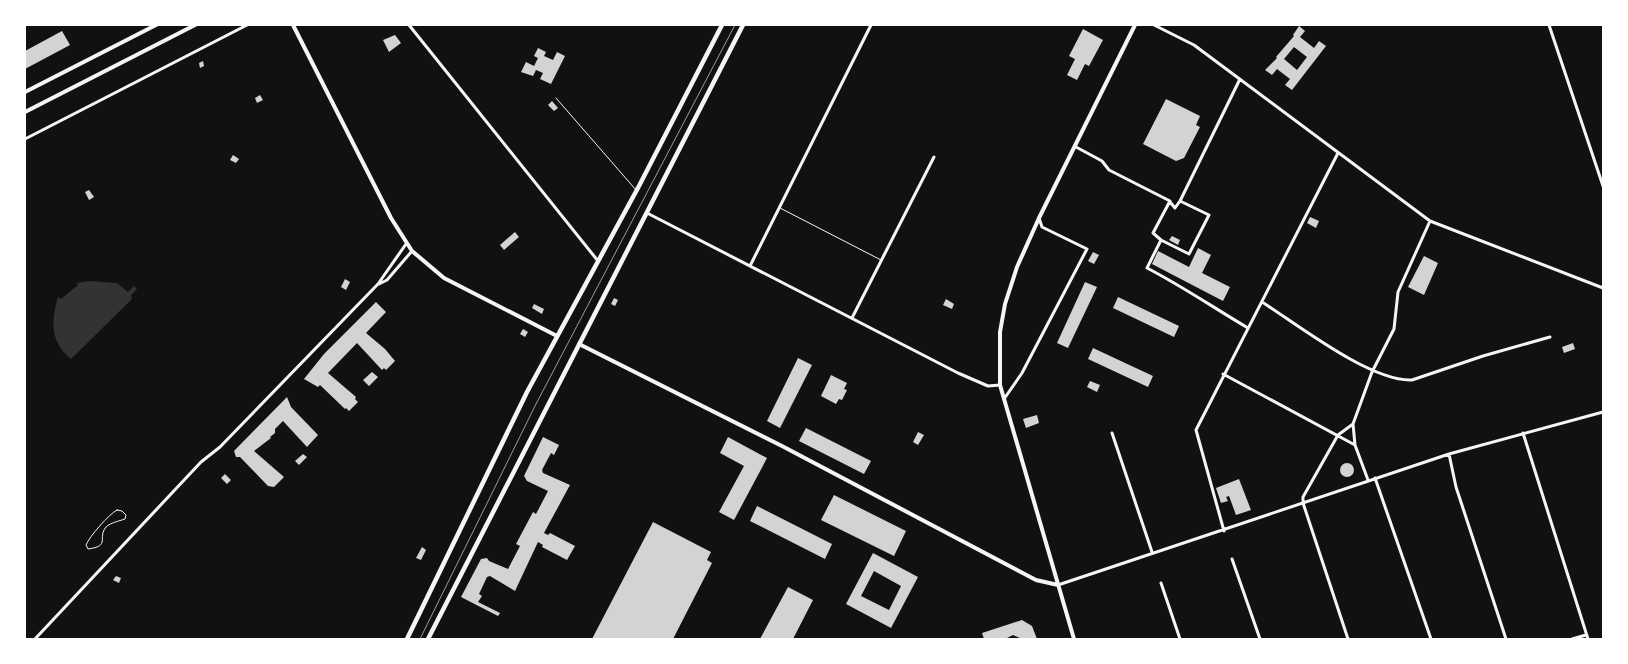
<svg xmlns="http://www.w3.org/2000/svg" width="1628" height="664" font-family="'DejaVu Sans',sans-serif">
<style>
.water{fill:#333}
.building{fill:#d3d3d3;fill-rule:evenodd}
.lines{fill:none;stroke-linecap:round;stroke-linejoin:round}
.path{stroke:#f5f5f5;stroke-width:1}
.service{stroke:#f5f5f5;stroke-width:1}
.minor{stroke:#f5f5f5;stroke-width:3}
.tertiary{stroke:#f5f5f5;stroke-width:4}
.secondary{stroke:#f5f5f5;stroke-width:4}
.primary{stroke:#f5f5f5;stroke-width:4.5}
.tram{stroke:#9a9a9a;stroke-width:1}
</style>
<rect width="100%" height="100%" fill="#111"/>
<!-- water -->
<path class="water" d="M89 281 117 283 128 292 134 286 137 289 131 295 132 299 71 359C50 342 51 321 58 297L61 299 78 285 76 283Z"/>
<!-- building -->
<path class="building" d="M1299 26 1305 31 1300 37 1314 48 1319 41 1326 46 1292 90 1285 85 1290 79 1277 69 1272 75 1265 70 1277 58 1276 57 1294 36 1293 35ZM1294 47 1307 57 1297 70 1284 59Z
M1083 29 1103 40 1089 66 1085 64 1077 80 1067 75 1075 59 1069 56Z
M62 31 70 45 25 69V51Z
M395 35 401 43 389 52 383 40Z
M538 48 546 52 544 56 553 60 557 52 565 56 551 84 540 79 543 73 536 70 533 76 521 72 526 62 534 66 538 58 534 56Z
M203 61 204 66 200 68 199 63Z
M260 95 263 100 257 103 255 98Z
M1166 99 1200 116 1196 125 1200 127 1184 158 1176 161 1143 144Z
M552 101 558 108 554 111 548 105Z
M233 155 239 159 236 163 230 160Z
M89 190 94 197 89 200 85 192Z
M1310 217 1319 221 1316 228 1307 223Z
M515 232 519 237 504 250 500 245Z
M1172 236 1180 240 1178 245 1169 240Z
M1198 248 1211 255 1202 273 1230 287 1223 301 1152 264 1158 251 1189 267Z
M1093 252 1099 255 1094 264 1088 261Z
M1424 256 1438 263 1424 295 1408 287Z
M345 279 350 282 346 290 341 287Z
M1085 282 1097 287 1068 348 1057 343Z
M1118 297 1179 326 1174 337 1113 308Z
M614 298 618 300 615 306 611 304Z
M946 299 954 304 952 309 943 305Z
M376 302 386 312 366 333 385 349 395 361 386 370 384 368 382 370 357 343 328 373 356 397 355 399 358 402 349 411 346 408 345 409 320 385 318 387 304 379 324 354Z
M534 304 544 309 542 314 532 308Z
M523 329 528 332 525 337 520 334Z
M1573 343 1575 349 1564 353 1562 347Z
M1093 348 1153 376 1148 387 1088 359Z
M798 358 812 365 780 428 767 421Z
M372 372 378 377 369 386 363 380Z
M831 375 847 383 844 389 847 390 842 400 839 399 836 404 821 396Z
M1090 381 1100 385 1097 392 1087 387Z
M287 397 291 407 318 435 307 447 283 421 275 429V433L270 437 271 438 254 451 284 477 274 487 268 486 240 457H236L234 451Z
M1037 415 1039 423 1026 428 1023 419Z
M806 428 871 461 864 474 799 441Z
M918 432 924 435 918 445 913 442Z
M543 437 559 445 554 455 551 453 542 470 543 473 570 485 544 533 548 535 550 533 575 546 567 560 542 547 543 545 538 542 515 591 490 576 487 577 479 594 482 596 478 602 500 613 498 616 461 597 481 559 487 558 489 561 508 569 520 546 516 544 533 512 536 514 548 491 527 481 524 476Z
M728 437 767 458 734 520 719 512 744 466 720 453Z
M303 454 307 457 299 465 295 461Z
M1340 470a7 7 0 1 1 14 0a7 7 0 1 1-14 0Z
M225 474 231 480 227 484 221 478Z
M1239 479 1251 510 1236 515 1229 496 1226 497 1228 501 1221 503 1216 488Z
M834 495 906 531 894 556 821 520Z
M757 506 832 544 825 559 750 521Z
M653 522 711 552 707 560 712 563 673 639H592Z
M422 547 426 550 421 560 416 558Z
M873 553 918 577 891 628 846 604ZM874 571 901 586 889 610 861 596Z
M116 576 121 578 119 583 113 580Z
M788 587 813 600 793 639H760Z
M1022 620 1032 626 1037 639H1022L1013 635 1005 639H984L982 633Z"/>
<g class="lines">
<!-- path -->
<path class="path" d="M117 510 122 511 126 515 125 519C119 521 110 523 106 527 97 538 111 546 88 549L86 545C89 537 109 514 117 510Z"/>
<!-- service -->
<path class="service" d="M556 98 636 190
M780 208 881 260"/>
<!-- minor -->
<path class="minor" d="M409 25 598 261
M1154 25 1194 45 1430 221 1603 288
M1549 25 1603 186
M25 139 247 25
M1076 147 1102 161 1109 170 1170 201 1153 233 1161 240 1147 268C1182 286 1214 308 1248 328
M1170 202 1175 208 1180 201
M647 213 958 373 988 386 1000 385
M1161 240 1189 254 1209 215 1180 201 1240 79
M750 266 871 25
M379 284 387 280 412 251
M1262 302C1298 325 1371 382 1412 380L1483 356 1550 337
M852 318 934 157
M1223 374 1355 445
M1004 399 1022 373 1087 249 1042 227 1039 218
M1353 424 1355 445 1368 480
M1112 433 1152 552
M1523 433 1588 639
M1449 454 1456 487 1506 639
M1375 478 1431 639
M1224 531 1196 430 1338 153
M1232 559 1260 639
M1161 583 1180 639
M1058 585 1449 454 1603 412
M35 639 201 462 220 447 378 284 406 244
M1348 639 1303 503V497L1338 435 1353 424 1372 372 1394 329 1398 292 1430 221
M1572 639 1586 635"/>
<!-- tertiary -->
<path class="tertiary" d="M293 25 391 218 412 251 444 278 557 336
M25 92 156 25
M25 112 195 25"/>
<!-- secondary -->
<path class="secondary" d="M579 344 782 446 1036 580 1058 585
M1074 639 1000 385V332L1005 304 1017 267 1039 218 1135 25"/>
<!-- primary -->
<path class="primary" d="M407 639 527 392 639 186 722 25
M428 639 743 25"/>
<!-- tram -->
<path class="tram" d="M420 639 536 404 735 25"/>
</g>
<!-- border -->
<rect width="1628" height="664" fill="none" stroke="#ffffff" stroke-width="52"/>
</svg>
